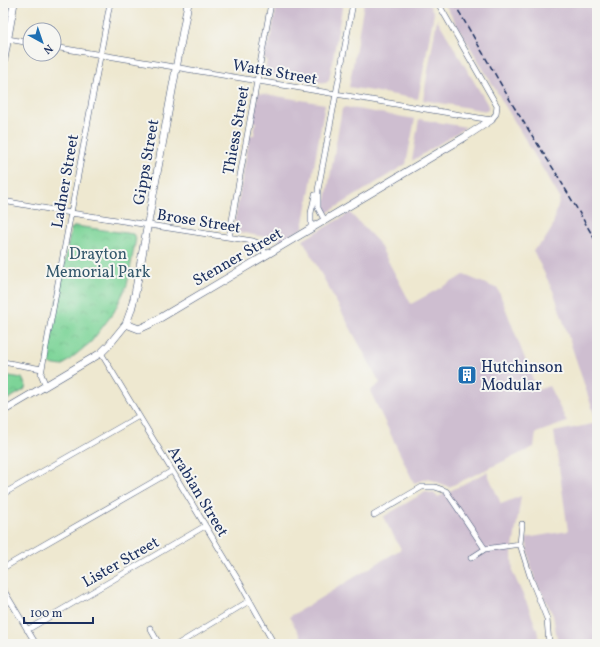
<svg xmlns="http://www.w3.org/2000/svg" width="600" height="647" font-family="Vollkorn,serif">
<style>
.industrial{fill:#cebed0}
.park{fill:url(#park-crowns);stroke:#4c827b}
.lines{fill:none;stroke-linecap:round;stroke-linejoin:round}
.street-casing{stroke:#3b4b6f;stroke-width:6}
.secondary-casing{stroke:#3b4b6f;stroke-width:8}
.street{stroke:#fff;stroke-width:5}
.secondary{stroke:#fff;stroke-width:7}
.rail{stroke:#1b2f5e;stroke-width:1.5;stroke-dasharray:6 3;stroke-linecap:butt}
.labels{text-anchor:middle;stroke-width:4;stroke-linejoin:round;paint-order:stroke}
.street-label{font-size:16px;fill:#1b2f5e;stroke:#f6f6f2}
.park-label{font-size:16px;fill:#34586c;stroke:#f6f6f2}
.poi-label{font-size:16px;fill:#1b2f5e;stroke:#f6f6f2;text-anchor:start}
</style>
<defs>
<pattern id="park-crowns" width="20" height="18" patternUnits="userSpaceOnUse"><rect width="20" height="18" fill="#7dd498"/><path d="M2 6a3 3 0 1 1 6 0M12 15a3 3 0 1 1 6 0" fill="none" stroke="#6bb685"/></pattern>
</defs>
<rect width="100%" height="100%" fill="#f6f6f2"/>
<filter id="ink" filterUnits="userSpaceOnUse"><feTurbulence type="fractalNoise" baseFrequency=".025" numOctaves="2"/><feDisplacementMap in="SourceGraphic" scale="8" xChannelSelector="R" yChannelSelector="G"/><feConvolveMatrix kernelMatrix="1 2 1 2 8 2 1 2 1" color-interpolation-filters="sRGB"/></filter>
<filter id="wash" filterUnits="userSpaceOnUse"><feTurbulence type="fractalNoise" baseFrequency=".012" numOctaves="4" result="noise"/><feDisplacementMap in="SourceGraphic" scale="16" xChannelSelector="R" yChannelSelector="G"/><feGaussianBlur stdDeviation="0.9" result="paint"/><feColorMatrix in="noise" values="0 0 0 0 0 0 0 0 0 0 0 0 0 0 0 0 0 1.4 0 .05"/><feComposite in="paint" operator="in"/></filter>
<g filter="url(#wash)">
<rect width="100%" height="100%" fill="#eee8d0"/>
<!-- industrial -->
<path class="industrial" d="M274 3H343L329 80 326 83 268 74 265 71 267 60 264 59 266 45H269L277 5Z
M364 3H428L434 13 418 99 349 87Z
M444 3H590L597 30V423L554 293 533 250 544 241 552 228 560 198Z
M437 19 489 107 487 111 423 100Z
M258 93 325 104 303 228 281 240 233 231 250 135H254L256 122 253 121Z
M345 107 415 119 406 164 327 213 324 211 342 109Z
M419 119 466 127 412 161Z
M350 213 378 242 411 304 464 275 498 289 537 390 549 386 567 422 536 433 534 447 449 487 428 478 414 483 370 391 380 383 303 240Z
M597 423V644H558L553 615 536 582 530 563 526 538 568 531 554 432Z
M487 472 501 504 521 496 512 554 513 573 528 606 537 630 540 644H306L289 617 401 549 383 517 425 492 433 493 438 497Z"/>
<!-- park -->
<path class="park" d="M75 226 133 234 136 238 127 285 114 312 91 342 62 366 49 364 46 359 71 229Z
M3 375 22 378 26 386 24 390 3 402Z"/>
</g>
<g filter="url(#ink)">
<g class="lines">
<defs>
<path id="street" d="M8 39 30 43
M54 47 491 120 496 114 497 106 438 3
M3 201 71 213 253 241 258 243 267 255
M325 221 318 208V190L353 3
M311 229V213L315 195
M229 237 271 3
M101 353 240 583 274 644
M3 362 42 369
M46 386 41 374 110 3
M3 494 139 416
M374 515 422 487H435L446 491 485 549
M522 524 520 544 531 579 547 619 549 644
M471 558 485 549 520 544
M3 568 172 471
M3 589 36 644
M150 628 159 644
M27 630 205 526
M178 644 249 601"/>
<path id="secondary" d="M3 65 14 3
M126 324 139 329 150 324 465 137 491 120
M3 411 101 353 109 345 126 324 131 310 135 294 188 3"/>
</defs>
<!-- street casing -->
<use href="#street" class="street-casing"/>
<!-- secondary casing -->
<use href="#secondary" class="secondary-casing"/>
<!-- street -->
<use href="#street" class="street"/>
<!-- secondary -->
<use href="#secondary" class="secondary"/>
<!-- rail -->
<path class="rail" d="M454 3 514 107 556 173 597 243"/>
</g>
</g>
<!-- icons -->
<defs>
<symbol id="building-square" viewBox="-11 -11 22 22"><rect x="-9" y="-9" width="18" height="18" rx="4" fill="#1f6fb2" stroke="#f6f6f2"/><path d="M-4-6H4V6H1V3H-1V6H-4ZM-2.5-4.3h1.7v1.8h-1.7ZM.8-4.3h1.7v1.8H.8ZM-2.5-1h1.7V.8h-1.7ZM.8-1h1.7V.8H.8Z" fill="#fff"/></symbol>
</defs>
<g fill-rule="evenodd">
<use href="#building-square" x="456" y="364" width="22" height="22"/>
</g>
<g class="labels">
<!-- street labels -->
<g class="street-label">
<text transform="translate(275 71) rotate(10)" y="6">Watts Street</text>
<text transform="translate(235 130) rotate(-80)" y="6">Thiess Street</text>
<text transform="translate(145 162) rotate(-80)" y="6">Gipps Street</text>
<text transform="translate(64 181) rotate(-80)" y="6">Ladner Street</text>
<text transform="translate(199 220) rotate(9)" y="6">Brose Street</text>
<text transform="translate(237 256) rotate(-30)" y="6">Stenner Street</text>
<text transform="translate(199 491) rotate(59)" y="6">Arabian Street</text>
<text transform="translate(120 561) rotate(-30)" y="6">Lister Street</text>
</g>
<!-- park labels -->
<g class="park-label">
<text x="98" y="259">Drayton<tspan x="98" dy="18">Memorial Park</tspan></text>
</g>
<!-- poi labels -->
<g class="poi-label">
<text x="481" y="372">Hutchinson<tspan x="481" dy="18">Modular</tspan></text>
</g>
</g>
<!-- margin -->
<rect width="600" height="647" fill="none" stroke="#f6f6f2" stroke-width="16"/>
<!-- north arrow -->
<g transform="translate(42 42) rotate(140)"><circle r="19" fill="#f6f6f2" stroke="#9ea6b7"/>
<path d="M0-3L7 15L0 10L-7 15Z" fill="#1f6fb2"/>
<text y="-6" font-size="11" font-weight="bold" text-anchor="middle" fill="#1b2f5e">N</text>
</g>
<!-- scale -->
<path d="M24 617v6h69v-6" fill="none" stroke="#1b2f5e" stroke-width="2"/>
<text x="30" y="617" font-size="12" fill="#1b2f5e" stroke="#f6f6f2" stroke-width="3" paint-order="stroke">100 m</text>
</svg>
